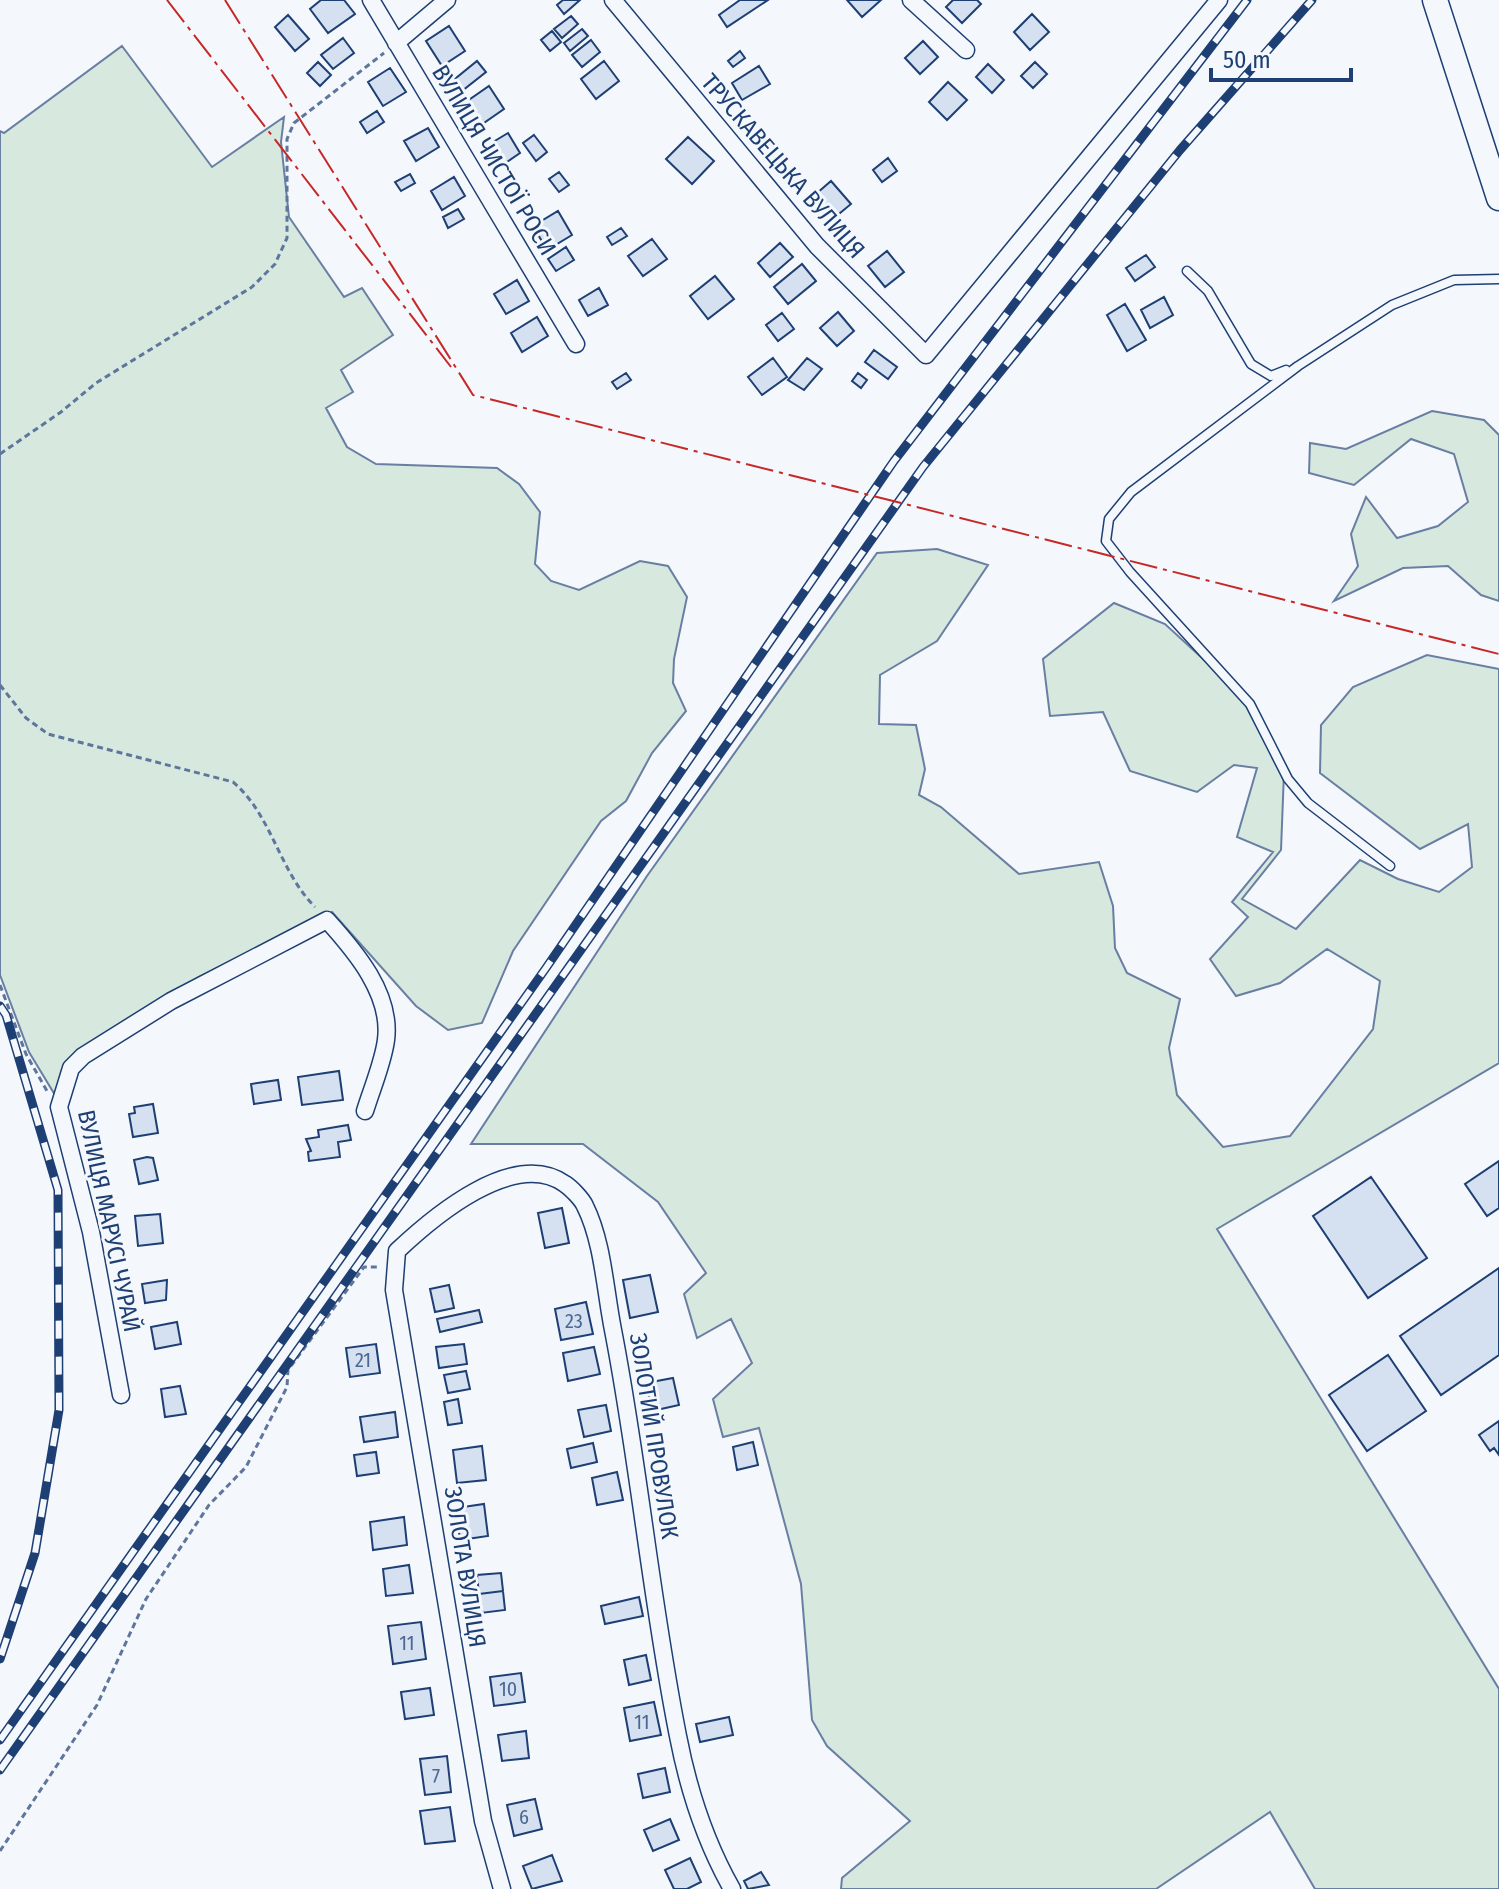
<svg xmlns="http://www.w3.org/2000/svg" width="1499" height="1889" font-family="'Fira Sans Condensed',sans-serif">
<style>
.green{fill:#d7e8df;stroke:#687fa3;stroke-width:2}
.building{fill:#d5e0f0;stroke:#1d3f73;stroke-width:2}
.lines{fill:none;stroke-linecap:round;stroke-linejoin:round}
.service-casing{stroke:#1d3f73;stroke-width:11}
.minor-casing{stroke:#1d3f73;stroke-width:19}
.secondary-casing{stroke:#1d3f73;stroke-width:27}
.path{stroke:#5e769c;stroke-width:3;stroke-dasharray:6 4;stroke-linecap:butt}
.service{stroke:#f4f7fb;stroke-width:8}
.minor{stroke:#f4f7fb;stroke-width:16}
.secondary{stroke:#f4f7fb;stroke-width:24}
.rail-casing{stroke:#1d3f73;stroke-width:9}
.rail{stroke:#f4f7fb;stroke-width:6;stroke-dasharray:18;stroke-linecap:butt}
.power{stroke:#c62828;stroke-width:2;stroke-dasharray:28 6 4 6;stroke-linecap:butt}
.labels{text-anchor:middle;stroke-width:6;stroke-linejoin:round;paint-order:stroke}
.number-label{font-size:20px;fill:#4b6792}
.street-label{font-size:24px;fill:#1d3f73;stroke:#f4f7fb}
</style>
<rect width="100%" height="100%" fill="#f4f7fb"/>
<!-- green -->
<path class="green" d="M122 46 212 167 284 117 281 142 289 217 344 297 362 288 393 335 341 370 353 392 326 408 347 447 376 464 497 468 519 484 540 512 535 564 551 581 579 590 640 561 668 566 687 597 674 659 673 683 686 711 652 753 626 801 601 821 513 951 482 1023 448 1030 416 1006 332 912 199 977 151 1005 81 1053 55 1095 29 1052 0 975V131L4 133Z
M1432 411 1484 420 1499 435V601L1481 595 1448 566 1403 568 1334 601 1358 566 1351 534 1366 497 1397 538 1438 526 1468 502 1454 454 1411 439 1354 485 1309 473 1310 443 1346 449Z
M937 549 988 565 937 641 880 675 879 724 916 725 925 769 919 795 941 807 1019 874 1099 862 1113 906 1115 948 1127 973 1180 999 1169 1048 1177 1095 1223 1147 1290 1136 1373 1029 1380 981 1327 949 1280 983 1236 996 1210 959 1248 917 1232 902 1273 852 1237 837 1257 768 1234 765 1197 792 1130 771 1103 712 1050 716 1043 659 1114 603 1165 624 1250 702 1284 772 1281 850 1242 899 1296 929 1360 860 1398 879 1439 892 1472 867 1468 824 1420 849 1320 773 1321 725 1353 687 1427 655 1499 669V1063L1217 1229 1499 1689V1889H1315L1270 1812 1156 1889H841L842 1878 910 1821 827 1746 812 1720 801 1584 759 1428 723 1437 713 1399 752 1363 731 1319 697 1338 684 1294 706 1273 658 1202 583 1144H471L647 876 877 553Z"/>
<!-- building -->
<path class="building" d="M321 0H344L355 14 328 33 310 9Z
M563 0H580L564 14 557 5Z
M740 0H768L727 27 719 15Z
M847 0H881L862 17Z
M953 0H977L981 4 962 23 946 7Z
M1032 14 1049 32 1030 50 1014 32Z
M288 15 309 39 295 51 275 27Z
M571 16 578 24 562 38 554 29Z
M449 26 465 51 442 66 426 41Z
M582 29 588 36 570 51 564 43Z
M552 31 561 42 550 51 541 40Z
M343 38 354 53 333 69 321 55Z
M591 40 600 52 582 67 572 55Z
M923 41 938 57 920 74 905 58Z
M740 51 745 58 733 67 728 61Z
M477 61 486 72 453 98 445 87Z
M604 61 619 81 596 99 581 79Z
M318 62 331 75 320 86 307 73Z
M1035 62 1047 74 1033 88 1021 76Z
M988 64 1004 80 992 93 976 77Z
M759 66 770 84 742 100 732 83Z
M390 68 406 92 383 106 368 82Z
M948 82 967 100 947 120 929 102Z
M489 86 504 109 478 127 463 104Z
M377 111 384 122 367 133 360 122Z
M428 128 439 147 416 161 404 141Z
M508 133 520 153 501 166 488 145Z
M534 135 547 152 536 161 523 143Z
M688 137 714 161 692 184 666 159Z
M888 158 897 171 882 182 873 170Z
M559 172 569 185 559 192 549 179Z
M410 174 415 183 401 191 395 182Z
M454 177 465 196 442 210 431 191Z
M831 181 851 204 828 223 809 200Z
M458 209 464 219 448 228 443 217Z
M558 211 572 235 547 250 533 226Z
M621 228 627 236 612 245 607 237Z
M652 239 667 259 643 276 628 256Z
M780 243 793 257 770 277 758 263Z
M566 247 574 260 556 271 548 259Z
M887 251 904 272 885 287 868 266Z
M1146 255 1155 267 1135 281 1126 268Z
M802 264 816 281 788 304 774 287Z
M715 276 734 299 708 319 690 296Z
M517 280 529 301 506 314 494 294Z
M599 288 608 305 588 316 579 300Z
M1164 297 1173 315 1150 328 1141 310Z
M1125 304 1146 340 1127 351 1107 315Z
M838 312 854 331 837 346 820 328Z
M782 313 794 329 778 341 766 325Z
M537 317 548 336 522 352 511 333Z
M874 350 897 367 888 379 865 362Z
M773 358 787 377 762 395 748 377Z
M807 358 822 369 804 390 788 380Z
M626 373 631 380 617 389 612 382Z
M858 373 867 380 861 388 852 381Z
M339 1071 343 1100 302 1105 298 1077Z
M278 1080 281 1100 254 1104 251 1084Z
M153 1104 158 1133 133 1137 129 1114 135 1113 134 1107Z
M348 1125 351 1140 338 1142 340 1157 309 1161 308 1152 311 1151 306 1139 319 1137 318 1130Z
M147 1157 153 1158 158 1180 139 1184 134 1160Z
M1499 1161V1208L1487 1216 1465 1184Z
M1371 1177 1427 1258 1368 1298 1313 1216Z
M562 1208 569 1243 545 1248 538 1213Z
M160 1214 163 1243 138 1246 135 1216Z
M1499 1268V1355L1441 1395 1400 1336Z
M650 1275 658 1312 630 1318 623 1280Z
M167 1280 166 1300 145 1303 142 1284Z
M449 1285 454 1308 435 1312 430 1289Z
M586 1302 593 1334 561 1340 555 1309Z
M479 1310 482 1322 440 1332 437 1319Z
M177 1322 181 1344 155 1349 151 1327Z
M376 1344 380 1373 350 1377 346 1348Z
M464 1344 467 1364 439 1368 436 1347Z
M594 1347 600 1374 568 1381 563 1353Z
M1388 1355 1426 1411 1367 1451 1329 1395Z
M466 1371 470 1389 448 1393 444 1375Z
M673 1378 679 1405 652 1411 646 1383Z
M180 1386 186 1414 165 1417 161 1389Z
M458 1399 462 1423 448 1425 444 1402Z
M606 1405 611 1431 584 1437 578 1410Z
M395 1412 398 1437 364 1442 360 1417Z
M1499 1421V1455L1494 1448 1490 1451 1479 1435Z
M753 1442 758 1465 737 1470 733 1447Z
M593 1443 597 1462 571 1468 567 1449Z
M482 1446 486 1480 457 1483 453 1450Z
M376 1452 379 1473 357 1476 354 1455Z
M617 1472 623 1500 597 1505 592 1478Z
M484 1504 488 1536 460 1540 456 1508Z
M404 1517 407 1545 373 1550 370 1522Z
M409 1565 413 1593 386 1596 383 1569Z
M501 1573 503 1591 479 1594 477 1575Z
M503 1591 505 1610 481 1613 479 1594Z
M639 1597 643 1616 605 1624 601 1606Z
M421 1622 426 1659 393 1664 388 1626Z
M646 1655 651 1680 629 1685 624 1660Z
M521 1673 525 1702 494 1706 490 1677Z
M430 1688 434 1715 405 1719 401 1692Z
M654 1702 661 1735 630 1741 624 1708Z
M729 1717 733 1735 700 1742 696 1724Z
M526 1731 529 1758 502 1761 498 1735Z
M447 1756 451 1792 425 1795 420 1759Z
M665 1768 670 1792 643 1798 638 1774Z
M535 1799 542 1829 514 1836 507 1805Z
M450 1807 455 1841 425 1844 420 1811Z
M670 1819 679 1840 653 1851 644 1830Z
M552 1855 562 1881 532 1889 523 1866Z
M690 1858 701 1882 687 1889H674L665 1870Z
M761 1872 769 1885 748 1889 744 1881Z"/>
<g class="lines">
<defs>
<path id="service" d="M1187 271 1208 291 1251 364 1271 376 1286 370
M1390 866 1308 803 1288 779 1250 704 1130 572 1106 541 1109 519 1131 492 1298 366 1392 305 1454 280 1499 279"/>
<path id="minor" d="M371 0 576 344
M613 0 817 246 926 355 1219 0
M911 0 966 50
M396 43 447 0
M121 1395 91 1232 59 1107 71 1068 83 1056 171 1001 327 920C355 951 392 994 386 1040 383 1063 372 1088 365 1111
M502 1889 483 1821 394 1290 397 1251C433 1217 514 1148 565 1184 571 1188 582 1199 585 1206 603 1242 605 1290 613 1330 639 1464 651 1601 678 1736 688 1788 706 1843 732 1889"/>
<path id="secondary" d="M1435 0 1499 198"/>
</defs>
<!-- service casing -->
<use href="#service" class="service-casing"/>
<!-- minor casing -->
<use href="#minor" class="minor-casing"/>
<!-- secondary casing -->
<use href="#secondary" class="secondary-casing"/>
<!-- path -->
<path class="path" d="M0 454 61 412 96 383 252 287 275 264 287 238V139L294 123 384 53
M0 685 26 718 48 734 233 782C272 815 279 871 315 907
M0 985 26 1054 47 1091
M0 1851 97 1705 146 1599 209 1505 246 1467 287 1387 288 1370 364 1267H380"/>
<!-- service -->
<use href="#service" class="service"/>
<!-- minor -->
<use href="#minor" class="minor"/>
<!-- secondary -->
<use href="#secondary" class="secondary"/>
<defs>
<path id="rail" d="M0 1006 6 1015 58 1190 59 1410 35 1553 0 1659
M0 1740 546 968 894 461 1247 0
M0 1770 923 467 1180 150 1312 0"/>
</defs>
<!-- rail casing -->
<use href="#rail" class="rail-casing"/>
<!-- rail -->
<use href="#rail" class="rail"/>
<!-- power -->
<path class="power" d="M167 0 451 367
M225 0 473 395 1499 654"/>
</g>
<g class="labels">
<!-- number labels -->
<g class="number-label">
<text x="574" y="1328">23</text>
<text x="363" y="1367">21</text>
<text x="407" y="1650">11</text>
<text x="508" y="1696">10</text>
<text x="642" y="1729">11</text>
<text x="436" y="1783">7</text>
<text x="524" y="1824">6</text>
</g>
<!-- street labels -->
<g class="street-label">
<text transform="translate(494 160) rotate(59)" y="8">ВУЛИЦЯ ЧИСТОЇ РОСИ</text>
<text transform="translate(783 166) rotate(49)" y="8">ТРУСКАВЕЦЬКА ВУЛИЦЯ</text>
<text transform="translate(109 1221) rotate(78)" y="8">ВУЛИЦЯ МАРУСІ ЧУРАЙ</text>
<text transform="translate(654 1436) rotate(81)" y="8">ЗОЛОТИЙ ПРОВУЛОК</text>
<text transform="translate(465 1567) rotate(81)" y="8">ЗОЛОТА ВУЛИЦЯ</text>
</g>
</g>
<!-- scale -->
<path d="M1211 68v12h140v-12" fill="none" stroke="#1d3f73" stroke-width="4"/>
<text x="1223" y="68" font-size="24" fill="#1d3f73" stroke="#f4f7fb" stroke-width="6" paint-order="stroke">50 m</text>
</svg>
